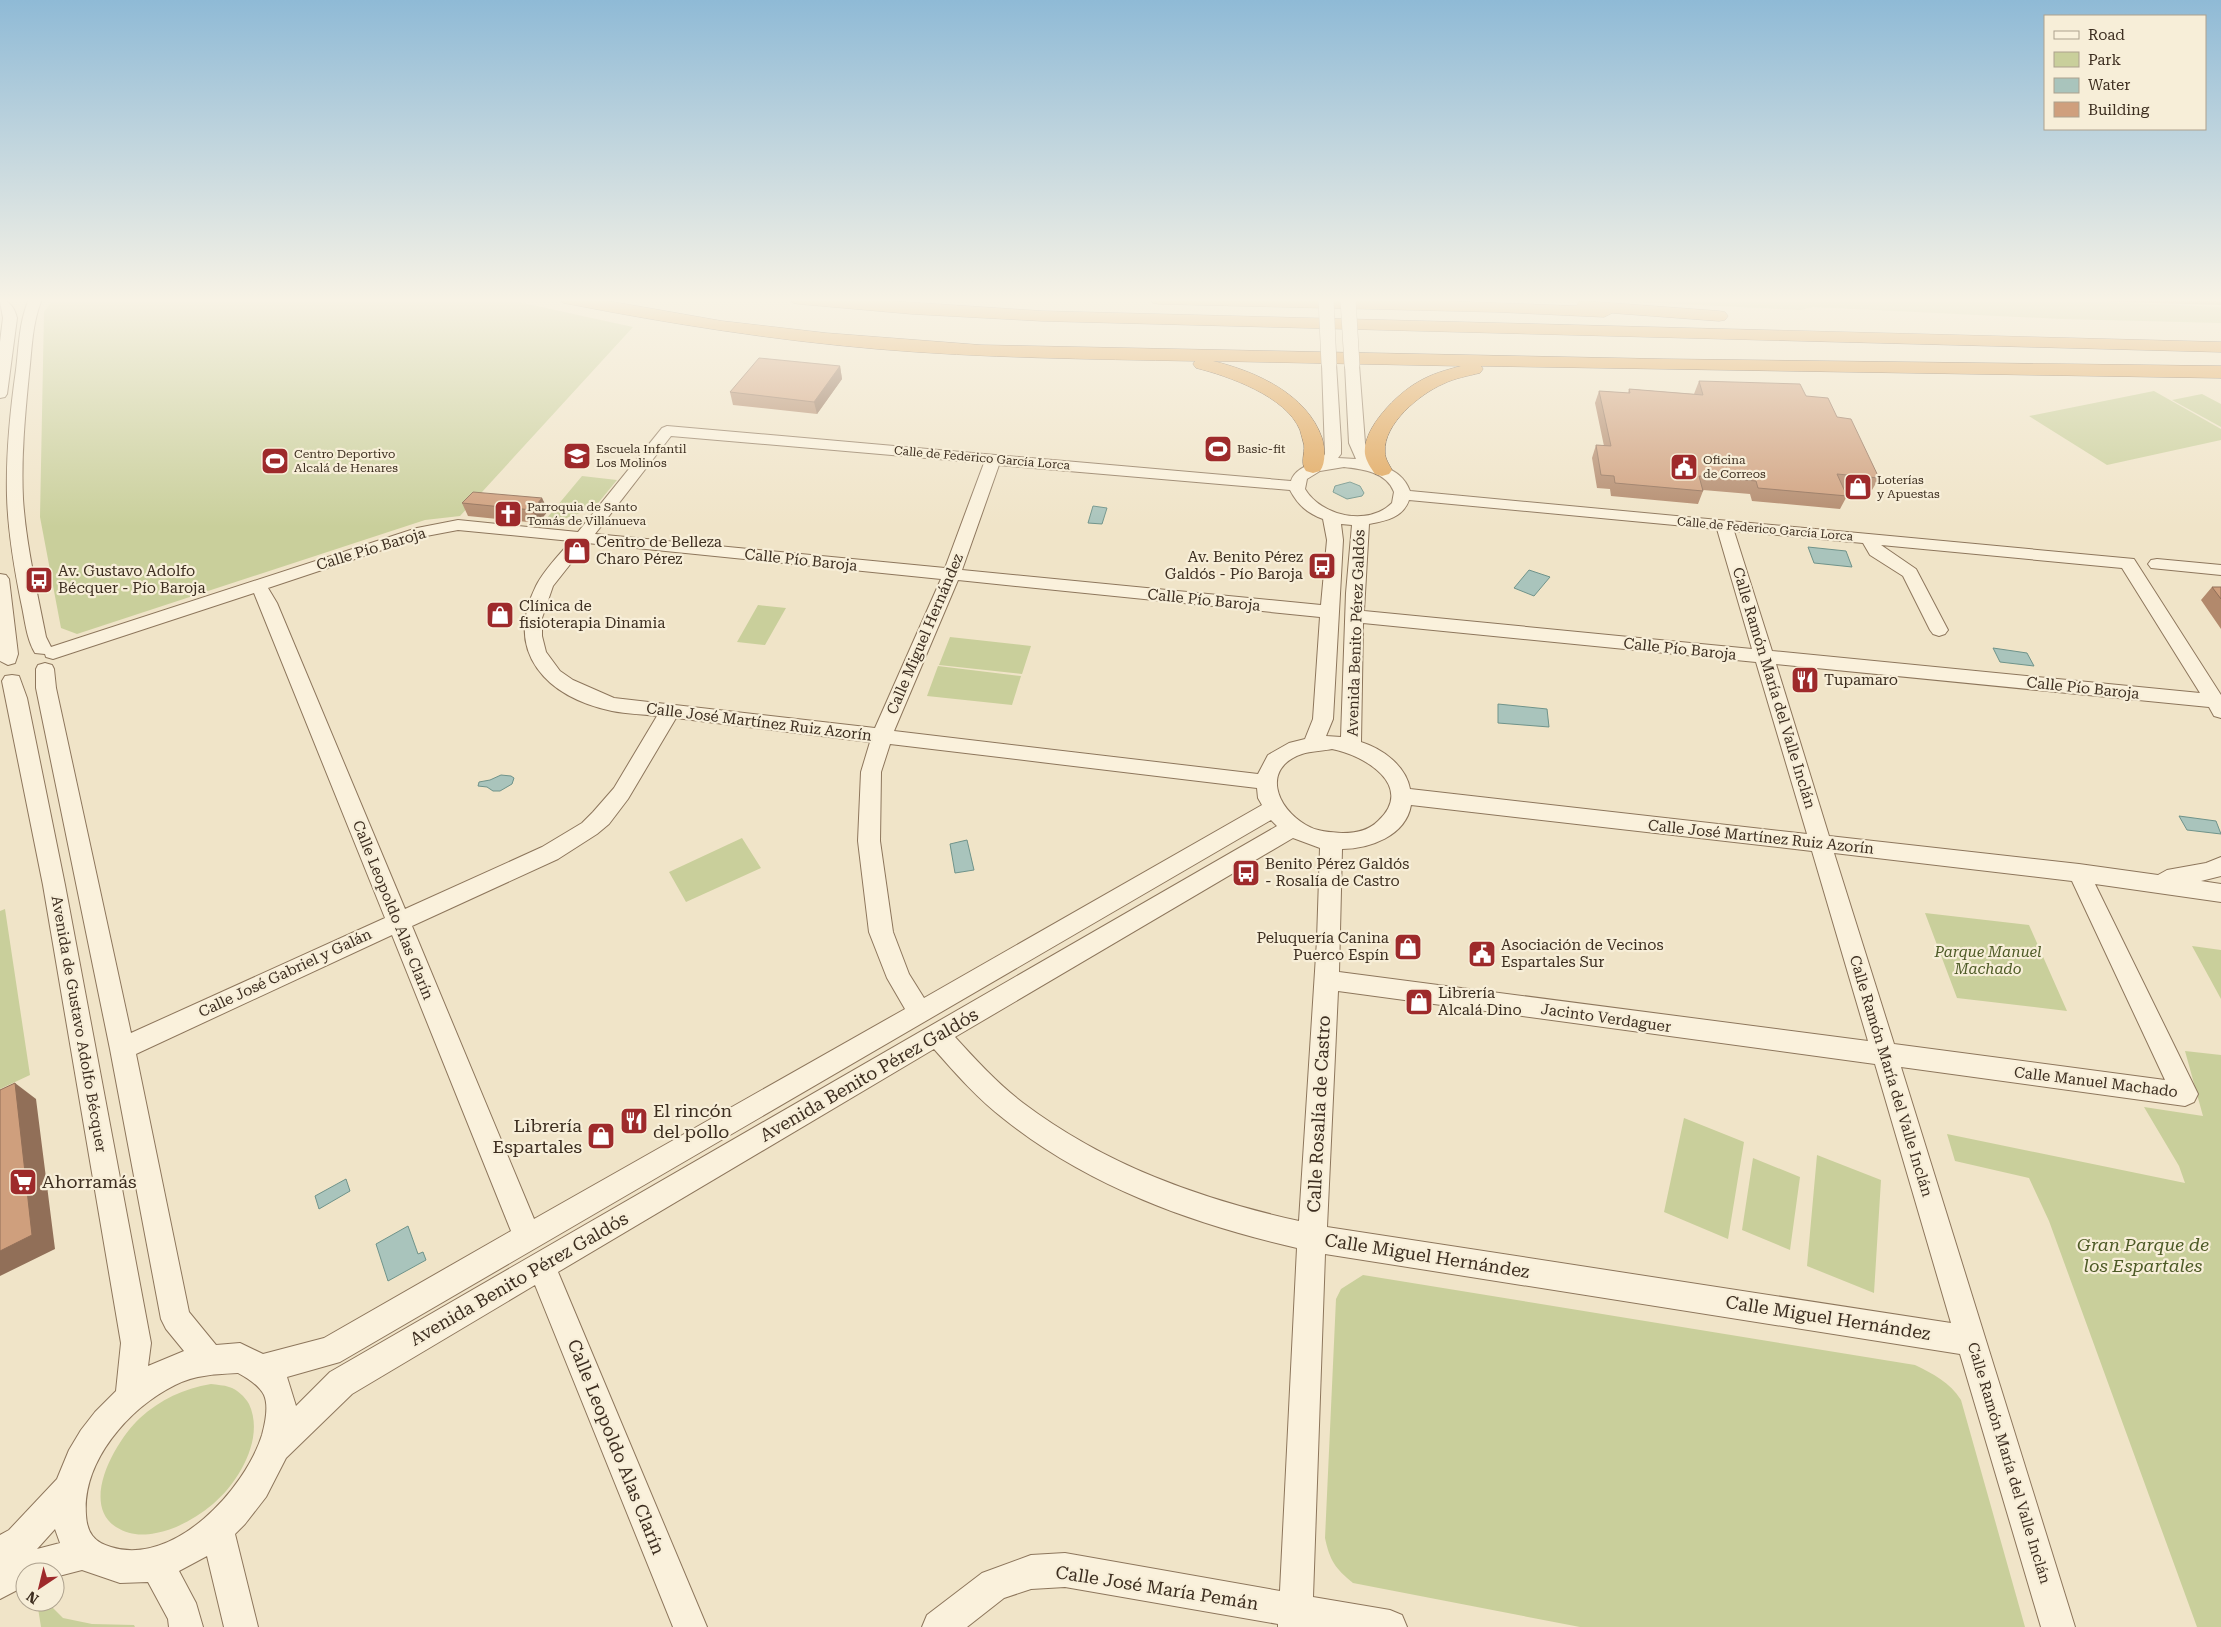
<svg xmlns="http://www.w3.org/2000/svg" width="2221" height="1627" font-family="'Roboto Serif',serif">
<style>
.green{fill:#c9cf9b}
.water{fill:#a9c4bc;stroke:#6f938a}
.lines{fill:none;stroke-linecap:round;stroke-linejoin:round}
.minor-casing{stroke:#8d765c;stroke-width:2}
.highway-casing{stroke:#5b4430;stroke-width:1}
.minor{fill:#faf1dc;fill-rule:evenodd}
.highway{fill:#e0a458;fill-rule:evenodd}
.minor-bridge-casing{stroke:#8d765c;stroke-width:16;stroke-linecap:butt}
.minor-bridge{stroke:#faf1dc;stroke-width:15}
.wall{fill:#b2896c}
.shaded-wall{fill:#916f58}
.building{fill:#cf9f7d;stroke:#916f58}
.labels{text-anchor:middle;stroke-width:4.5;stroke-linejoin:round;paint-order:stroke}
.far-poi-label{font-size:12px;fill:#3d2e20;stroke:#f7eed8;text-anchor:start}
.far-street-label{font-size:12px;fill:#3d2e20;stroke:#f7eed8}
.poi-label{font-size:15px;fill:#3d2e20;stroke:#f7eed8;text-anchor:start}
.street-label{font-size:15px;fill:#3d2e20;stroke:#f7eed8}
.park-label{font-size:15px;font-style:italic;fill:#4d5a26;stroke:#f7eed8}
.near-street-label{font-size:18px;fill:#3d2e20;stroke:#f7eed8}
.near-poi-label{font-size:18px;fill:#3d2e20;stroke:#f7eed8;text-anchor:start}
.near-park-label{font-size:18px;font-style:italic;fill:#4d5a26;stroke:#f7eed8}
</style>
<rect width="100%" height="100%" fill="#f0e4c8"/>
<!-- green -->
<path class="green" d="M53 299H505L633 327 460 516 425 520 77 634 61 628 40 517 44 312Z
M1578 299H2032L2221 307V323L2062 319 1813 307 1800 310Z
M2154 391 2221 429V440L2107 465 2029 416Z
M2202 394 2221 404V427L2172 400Z
M582 476 617 480 594 508 547 525 542 524Z
M758 605 786 608 765 645 737 642Z
M950 637 1031 646 1022 674 939 665Z
M938 666 1021 676 1012 705 927 696Z
M742 838 761 868 686 902 669 872Z
M5 909 30 1075 0 1089V911Z
M1925 913 2029 925 2067 1011 1957 998Z
M2192 946 2221 950V999Z
M2185 1051 2221 1055V1627H2197L2049 1221 2029 1178 1955 1161 1947 1134 2185 1183 2179 1166 2144 1107 2203 1116Z
M1684 1118 1744 1142 1728 1239 1664 1212Z
M1817 1155 1881 1180 1874 1293 1807 1266Z
M1753 1158 1800 1177 1790 1250 1742 1230Z
M1363 1275 1915 1365C1933 1374 1950 1382 1961 1400L2025 1627H1580L1353 1583C1335 1568 1330 1561 1325 1538L1336 1299 1341 1289Z
M211 1384C217 1385 224 1385 229 1387 237 1389 245 1397 249 1404 265 1438 239 1482 213 1504 196 1518 177 1529 156 1533 141 1536 129 1535 116 1527 79 1503 117 1439 140 1418 161 1399 183 1389 211 1384Z
M37 1602H47L63 1618 92 1624 134 1625 135 1627H41Z"/>
<!-- water -->
<path class="water" d="M1350 482 1360 486 1364 493 1362 496 1347 499 1333 492 1335 486Z
M1093 506 1107 508 1102 524 1088 523Z
M1808 547 1846 551 1852 567 1814 563Z
M1529 570 1550 577 1534 596 1514 588Z
M1993 648 2027 653 2034 666 2000 662Z
M1498 704 1547 709 1549 727 1498 723Z
M501 775 511 776 514 778 512 784 500 791H493L487 787 478 786 479 782 490 780Z
M2179 816 2216 821 2221 834 2187 830Z
M967 840 974 870 955 873 950 844Z
M346 1179 350 1191 319 1209 315 1196Z
M408 1226 418 1254 423 1252 426 1260 388 1281 376 1244Z"/>
<g class="lines">
<defs>
<path id="minor" d="M29 299H42C32 323 32 348 29 374 25 415 21 457 23 499 26 545 37 591 46 637L51 647 417 528 458 520 578 532 662 428 667 426 1291 481C1295 469 1309 464 1320 462L1325 454 1322 364 1329 360 1336 364 1341 443V454L1338 458 1356 459 1349 443 1345 365 1352 361 1359 365 1365 443C1373 473 1399 462 1410 491L2134 559 2221 695V718L2214 716 2209 707 1776 664 1829 836 2079 864 2158 875 2167 870 2206 863 2221 857V876L2201 881 2221 884V902L2095 884 2198 1094 2194 1102 2185 1106 1901 1067 2075 1627H2041L1960 1354 1325 1254 1313 1597 1390 1610 1402 1615 1407 1627H1278V1624L1065 1587 1031 1589 1004 1598 967 1627H922L927 1615 982 1573 1031 1555 1065 1553 1280 1591 1297 1248C1193 1224 1089 1187 1004 1119 978 1099 956 1074 934 1049L558 1272 707 1627H673L535 1285 352 1394 286 1458 266 1497 245 1524 235 1534 258 1627H224L207 1556 179 1571 196 1603 203 1627H169L168 1619 148 1582 120 1583 82 1570 55 1577V1572H25V1586L0 1599V1535L9 1530 57 1479 69 1450 81 1430 95 1412 116 1391 121 1343 43 885 2 681 5 676 12 675 19 676 27 698 65 885 151 1343 148 1366 184 1351 166 1329 161 1319 110 1049 36 688V669L38 665 45 663 52 665 54 669 56 688 131 1033 385 918 254 593 53 659 46 657 45 654 35 653C26 638 25 619 21 602 14 567 8 532 7 496 6 454 10 412 16 370 19 346 19 322 29 299ZM671 436 984 463 945 568 595 534ZM999 465 1290 490C1298 505 1307 513 1323 519L1327 540 1321 605 962 570ZM1344 467C1362 469 1387 472 1394 492L1392 503C1368 527 1321 516 1305 489L1307 479 1320 471ZM1409 500 1717 529 1752 649 1364 611 1369 524C1385 521 1403 518 1409 500ZM1341 524 1352 525 1346 593 1341 737 1326 736 1333 719 1343 540ZM458 530 571 541C559 555 544 570 536 586 503 653 547 697 612 711 627 714 642 714 657 716L614 788 593 812 582 823 542 847 405 909 277 603 268 588 421 537ZM1734 531 1863 543 1870 555 1903 576 1930 630 1933 634 1939 636 1945 634 1948 630 1916 569 1881 545 2122 568 2200 693 1772 651ZM587 543 941 579 875 728 614 698 573 680 560 671 546 652 542 636V618L553 586ZM958 580 1320 617 1313 719 1305 739 1289 743 1268 755 1258 774 894 731ZM1363 623 1756 662 1807 834 1410 789C1406 766 1383 749 1361 742ZM676 718 870 742 861 772 858 841 869 932 887 978 905 1009 534 1219 412 926 558 859 597 834 609 824 628 799ZM890 744 1257 788 1258 798 1262 805 924 998 909 974 893 932 880 841 881 772ZM1332 749C1364 755 1416 786 1378 821 1368 831 1356 833 1343 833 1330 832 1317 832 1306 825 1276 808 1261 768 1302 754 1311 751 1322 751 1332 749ZM1411 805 1812 851 1868 1041 1339 972 1342 849C1369 849 1406 836 1411 805ZM1271 820 1277 826 330 1372 296 1406 287 1377 340 1362ZM1293 838 1320 848 1317 940 1299 1221C1200 1199 1105 1165 1023 1103 998 1084 976 1060 955 1037ZM1834 853 2072 881 2165 1080 1894 1044ZM392 935 511 1231 324 1338 263 1354 240 1343 216 1345 189 1312 136 1054ZM1338 991 1875 1064 1951 1323 1327 1227ZM238 1373C247 1378 259 1385 264 1395 269 1406 265 1424 262 1435 245 1489 174 1567 111 1547 94 1542 87 1533 86 1515 82 1461 129 1408 175 1385 194 1375 217 1374 238 1373ZM55 1529 60 1543 37 1549Z
M3 300C11 302 15 310 17 318L7 394 5 397 0 398V342L3 318 0 301Z
M2157 559 2221 565V575L2151 568 2148 564 2151 560Z
M0 574 6 575 9 579 18 654 15 663 8 665 0 661Z"/>
<path id="highway" d="M561 299H597L722 321 826 333 981 345 1664 359 2221 366V378L1481 366 1483 369 1480 373C1468 376 1455 378 1443 384 1420 394 1383 424 1385 452 1385 459 1389 464 1392 470L1389 474 1382 476 1375 474C1371 468 1366 461 1365 454 1362 428 1398 393 1418 382 1431 374 1446 370 1461 366L1213 361C1255 371 1307 394 1322 438 1325 448 1326 463 1320 471L1313 473 1306 471C1300 463 1305 454 1304 445 1303 440 1301 435 1300 430 1286 396 1228 376 1196 368L1193 364 1195 361C1089 359 983 358 877 349 773 340 671 324 569 304L563 303Z
M791 299H861L1042 311 2221 342V352L1042 321 912 314 799 304 793 303Z
M1151 299H1391L1577 306 1579 302 1585 301 1719 311 1725 312 1728 316 1725 320 1719 321 1612 313 1604 317 1497 312 1159 304 1153 303Z"/>
</defs>
<!-- minor casing -->
<use href="#minor" class="minor-casing"/>
<!-- highway casing -->
<use href="#highway" class="highway-casing"/>
<!-- minor -->
<use href="#minor" class="minor"/>
<!-- highway -->
<use href="#highway" class="highway"/>
<defs>
<path id="minor-bridge" d="M1326 299 1329 364
M1348 299 1352 365"/>
</defs>
<!-- minor-bridge casing -->
<use href="#minor-bridge" class="minor-bridge-casing"/>
<!-- minor-bridge -->
<use href="#minor-bridge" class="minor-bridge"/>
</g>
<!-- wall -->
<path class="wall" d="M2084 299H2221V305L2086 301Z
M840 366 842 379 817 414 733 405 730 392Z
M1699 381 1806 396 1837 417 1879 478 1872 490 1843 488 1847 496 1840 509 1752 501 1750 494 1703 490V491L1698 504 1611 496 1610 489 1597 488 1592 458 1596 445 1604 446 1595 403 1599 391 1628 393 1629 389 1694 394Z
M542 498 548 511 538 523 468 516 462 503Z
M2212 587H2221V629L2201 600Z"/>
<!-- shaded-wall -->
<path class="shaded-wall" d="M840 366 842 379 817 414 814 402Z
M542 498 548 511 538 523 532 510Z
M15 1083 36 1099 55 1249 0 1276V1251Z"/>
<!-- building -->
<path class="building" d="M759 358 840 366 814 402 730 392Z
M1699 381 1800 384 1806 396 1828 398 1837 417 1851 419 1879 478 1837 474 1847 496 1758 488 1756 481 1699 476 1703 491 1615 483 1614 476 1601 475 1596 445 1611 446 1599 391 1630 393 1629 389 1703 395Z
M473 492 542 498 532 510 462 503Z
M2212 587H2221V599Z
M15 1083 32 1235 0 1251V1090Z"/>
<!-- sky -->
<linearGradient id="sky" x2="0" y2="1"><stop stop-color="#8fbad6"/><stop offset="0.57" stop-color="#f8f3e6"/><stop offset="1" stop-color="#f8f3e6" stop-opacity="0"/></linearGradient>
<rect width="2221" height="527" fill="url(#sky)"/>
<!-- icons -->
<defs>
<symbol id="stadium-square" viewBox="-11 -11 22 22"><rect x="-9" y="-9" width="18" height="18" rx="4" fill="#9e2a2b" stroke="#f7eed8"/><path d="M0-5a6.5 5 0 1 0 0 10a6.5 5 0 1 0 0-10ZM-3.5-1.8h7v3.6h-7Z" fill="#fff"/></symbol>
<symbol id="school-square" viewBox="-11 -11 22 22"><rect x="-9" y="-9" width="18" height="18" rx="4" fill="#9e2a2b" stroke="#f7eed8"/><path d="M0-5L7-2L0 1L-7-2ZM-4 1L0 2.5L4 1V4Q0 6-4 4Z" fill="#fff"/></symbol>
<symbol id="civic-square" viewBox="-11 -11 22 22"><rect x="-9" y="-9" width="18" height="18" rx="4" fill="#9e2a2b" stroke="#f7eed8"/><path d="M-.6-6.5H3V-4.5H.6V-3L4-1V1h2V6H-6V1h2V-1L-.6-3ZM-1.2 2.5V6h2.4V2.5Z" fill="#fff"/></symbol>
<symbol id="shop-square" viewBox="-11 -11 22 22"><rect x="-9" y="-9" width="18" height="18" rx="4" fill="#9e2a2b" stroke="#f7eed8"/><path d="M-5-2.5h2.3a2.7 3.5 0 0 1 5.4 0H5L5.5 6h-11ZM-1.5-2.5h3a1.5 2.3 0 0 0-3 0Z" fill="#fff"/></symbol>
<symbol id="church-square" viewBox="-11 -11 22 22"><rect x="-9" y="-9" width="18" height="18" rx="4" fill="#9e2a2b" stroke="#f7eed8"/><path d="M-1.2-6h2.4v3.5h3.3v2.4h-3.3V6h-2.4V-.1h-3.3v-2.4h3.3Z" fill="#fff"/></symbol>
<symbol id="bus-square" viewBox="-11 -11 22 22"><rect x="-9" y="-9" width="18" height="18" rx="4" fill="#9e2a2b" stroke="#f7eed8"/><path d="M-5-6H5V4H4V6H2V4H-2V6H-4V4H-5ZM-3.5-4V0h7V-4ZM-3.5 1.2v1.5H-2V1.2ZM2 1.2v1.5H3.5V1.2Z" fill="#fff"/></symbol>
<symbol id="restaurant-square" viewBox="-11 -11 22 22"><rect x="-9" y="-9" width="18" height="18" rx="4" fill="#9e2a2b" stroke="#f7eed8"/><path d="M-5-6h1v4h1v-4h1v4h1v-4h1v5L-1.5 .5V6h-2V.5L-5-1ZM5-6V6H3V1.5H1.5Q1.5-4 5-6Z" fill="#fff"/></symbol>
<symbol id="supermarket-square" viewBox="-11 -11 22 22"><rect x="-9" y="-9" width="18" height="18" rx="4" fill="#9e2a2b" stroke="#f7eed8"/><path d="M-6-5.5h2.5l.6 2H6L4.5 2H-2.5L-4.4-4H-6ZM-1.5 3.2a1.3 1.3 0 1 0 .1 0ZM3 3.2a1.3 1.3 0 1 0 .1 0Z" fill="#fff"/></symbol>
</defs>
<g fill-rule="evenodd">
<use href="#stadium-square" x="1202" y="433" width="32" height="32"/>
<use href="#school-square" x="561" y="440" width="32" height="32"/>
<use href="#stadium-square" x="259" y="445" width="32" height="32"/>
<use href="#civic-square" x="1668" y="451" width="32" height="32"/>
<use href="#shop-square" x="1842" y="471" width="32" height="32"/>
<use href="#church-square" x="492" y="498" width="32" height="32"/>
<use href="#shop-square" x="561" y="535" width="32" height="32"/>
<use href="#bus-square" x="1306" y="550" width="32" height="32"/>
<use href="#bus-square" x="23" y="564" width="32" height="32"/>
<use href="#shop-square" x="484" y="599" width="32" height="32"/>
<use href="#restaurant-square" x="1789" y="664" width="32" height="32"/>
<use href="#bus-square" x="1230" y="857" width="32" height="32"/>
<use href="#shop-square" x="1392" y="931" width="32" height="32"/>
<use href="#civic-square" x="1466" y="938" width="32" height="32"/>
<use href="#shop-square" x="1403" y="986" width="32" height="32"/>
<use href="#restaurant-square" x="618" y="1105" width="32" height="32"/>
<use href="#shop-square" x="585" y="1120" width="32" height="32"/>
<use href="#supermarket-square" x="7" y="1166" width="32" height="32"/>
</g>
<g class="labels">
<!-- far-poi labels -->
<g class="far-poi-label">
<text x="596" y="453">Escuela Infantil<tspan x="596" dy="14">Los Molinos</tspan></text>
<text x="1237" y="453">Basic-fit</text>
<text x="294" y="458">Centro Deportivo<tspan x="294" dy="14">Alcalá de Henares</tspan></text>
<text x="1703" y="464">Oficina<tspan x="1703" dy="14">de Correos</tspan></text>
<text x="1877" y="484">Loterías<tspan x="1877" dy="14">y Apuestas</tspan></text>
<text x="527" y="511">Parroquia de Santo<tspan x="527" dy="14">Tomás de Villanueva</tspan></text>
</g>
<!-- far-street labels -->
<g class="far-street-label">
<text transform="translate(982 458) rotate(5)" y="4">Calle de Federico García Lorca</text>
<text transform="translate(1765 529) rotate(5)" y="4">Calle de Federico García Lorca</text>
</g>
<!-- poi labels -->
<g class="poi-label">
<text x="596" y="547">Centro de Belleza<tspan x="596" dy="17">Charo Pérez</tspan></text>
<text x="1303" y="562" text-anchor="end">Av. Benito Pérez<tspan x="1303" dy="17">Galdós - Pío Baroja</tspan></text>
<text x="58" y="576">Av. Gustavo Adolfo<tspan x="58" dy="17">Bécquer - Pío Baroja</tspan></text>
<text x="519" y="611">Clínica de<tspan x="519" dy="17">fisioterapia Dinamia</tspan></text>
<text x="1824" y="685">Tupamaro</text>
<text x="1265" y="869">Benito Pérez Galdós<tspan x="1265" dy="17">- Rosalía de Castro</tspan></text>
<text x="1389" y="943" text-anchor="end">Peluquería Canina<tspan x="1389" dy="17">Puerco Espín</tspan></text>
<text x="1501" y="950">Asociación de Vecinos<tspan x="1501" dy="17">Espartales Sur</tspan></text>
<text x="1438" y="998">Librería<tspan x="1438" dy="17">Alcalá Dino</tspan></text>
</g>
<!-- street labels -->
<g class="street-label">
<text transform="translate(371 549) rotate(-17)" y="5">Calle Pío Baroja</text>
<text transform="translate(801 560) rotate(6)" y="5">Calle Pío Baroja</text>
<text transform="translate(1204 600) rotate(6)" y="5">Calle Pío Baroja</text>
<text transform="translate(1356 633) rotate(-88)" y="5">Avenida Benito Pérez Galdós</text>
<text transform="translate(925 634) rotate(-67)" y="5">Calle Miguel Hernández</text>
<text transform="translate(1680 649) rotate(6)" y="5">Calle Pío Baroja</text>
<text transform="translate(1774 688) rotate(73)" y="5">Calle Ramón María del Valle Inclán</text>
<text transform="translate(2083 688) rotate(6)" y="5">Calle Pío Baroja</text>
<text transform="translate(759 722) rotate(7)" y="5">Calle José Martínez Ruiz Azorín</text>
<text transform="translate(1761 837) rotate(6)" y="5">Calle José Martínez Ruiz Azorín</text>
<text transform="translate(393 910) rotate(68)" y="5">Calle Leopoldo Alas Clarín</text>
<text transform="translate(285 973) rotate(-25)" y="5">Calle José Gabriel y Galán</text>
<text transform="translate(1606 1018) rotate(8)" y="5">Jacinto Verdaguer</text>
<text transform="translate(79 1024) rotate(80)" y="5">Avenida de Gustavo Adolfo Bécquer</text>
<text transform="translate(1891 1076) rotate(73)" y="5">Calle Ramón María del Valle Inclán</text>
<text transform="translate(2096 1082) rotate(7)" y="5">Calle Manuel Machado</text>
<text transform="translate(2009 1463) rotate(73)" y="5">Calle Ramón María del Valle Inclán</text>
</g>
<!-- park labels -->
<g class="park-label">
<text x="1988" y="957">Parque Manuel<tspan x="1988" dy="17">Machado</tspan></text>
</g>
<!-- near-street labels -->
<g class="near-street-label">
<text transform="translate(869 1075) rotate(-30)" y="6">Avenida Benito Pérez Galdós</text>
<text transform="translate(1319 1114) rotate(-87)" y="6">Calle Rosalía de Castro</text>
<text transform="translate(1427 1256) rotate(9)" y="6">Calle Miguel Hernández</text>
<text transform="translate(519 1279) rotate(-30)" y="6">Avenida Benito Pérez Galdós</text>
<text transform="translate(1828 1318) rotate(9)" y="6">Calle Miguel Hernández</text>
<text transform="translate(616 1447) rotate(68)" y="6">Calle Leopoldo Alas Clarín</text>
<text transform="translate(1157 1588) rotate(9)" y="6">Calle José María Pemán</text>
</g>
<!-- near-poi labels -->
<g class="near-poi-label">
<text x="653" y="1117">El rincón<tspan x="653" dy="21">del pollo</tspan></text>
<text x="582" y="1132" text-anchor="end">Librería<tspan x="582" dy="21">Espartales</tspan></text>
<text x="42" y="1188">Ahorramás</text>
</g>
<!-- near-park labels -->
<g class="near-park-label">
<text x="2143" y="1251">Gran Parque de<tspan x="2143" dy="21">los Espartales</tspan></text>
</g>
</g>
<!-- legend -->
<rect x="2044" y="15" width="162" height="115" fill="#f7eed8" stroke="#ada18e"/>
<rect x="2054" y="31" width="25" height="8" fill="#faf1dc" stroke="#ada18e"/>
<text x="2088" y="40" font-size="15" fill="#3d2e20">Road</text>
<rect x="2054" y="52" width="25" height="15" fill="#c9cf9b" stroke="#ada18e"/>
<text x="2088" y="65" font-size="15" fill="#3d2e20">Park</text>
<rect x="2054" y="78" width="25" height="15" fill="#a9c4bc" stroke="#ada18e"/>
<text x="2088" y="90" font-size="15" fill="#3d2e20">Water</text>
<rect x="2054" y="102" width="25" height="15" fill="#cf9f7d" stroke="#ada18e"/>
<text x="2088" y="115" font-size="15" fill="#3d2e20">Building</text>
<!-- north arrow -->
<g transform="translate(40 1587) rotate(215)"><circle r="24" fill="#f7eed8" stroke="#ada18e"/>
<path d="M0-4L9 19L0 12L-9 19Z" fill="#9e2a2b"/>
<text y="-8" font-size="14" font-weight="bold" text-anchor="middle" fill="#3d2e20">N</text>
</g>
</svg>
